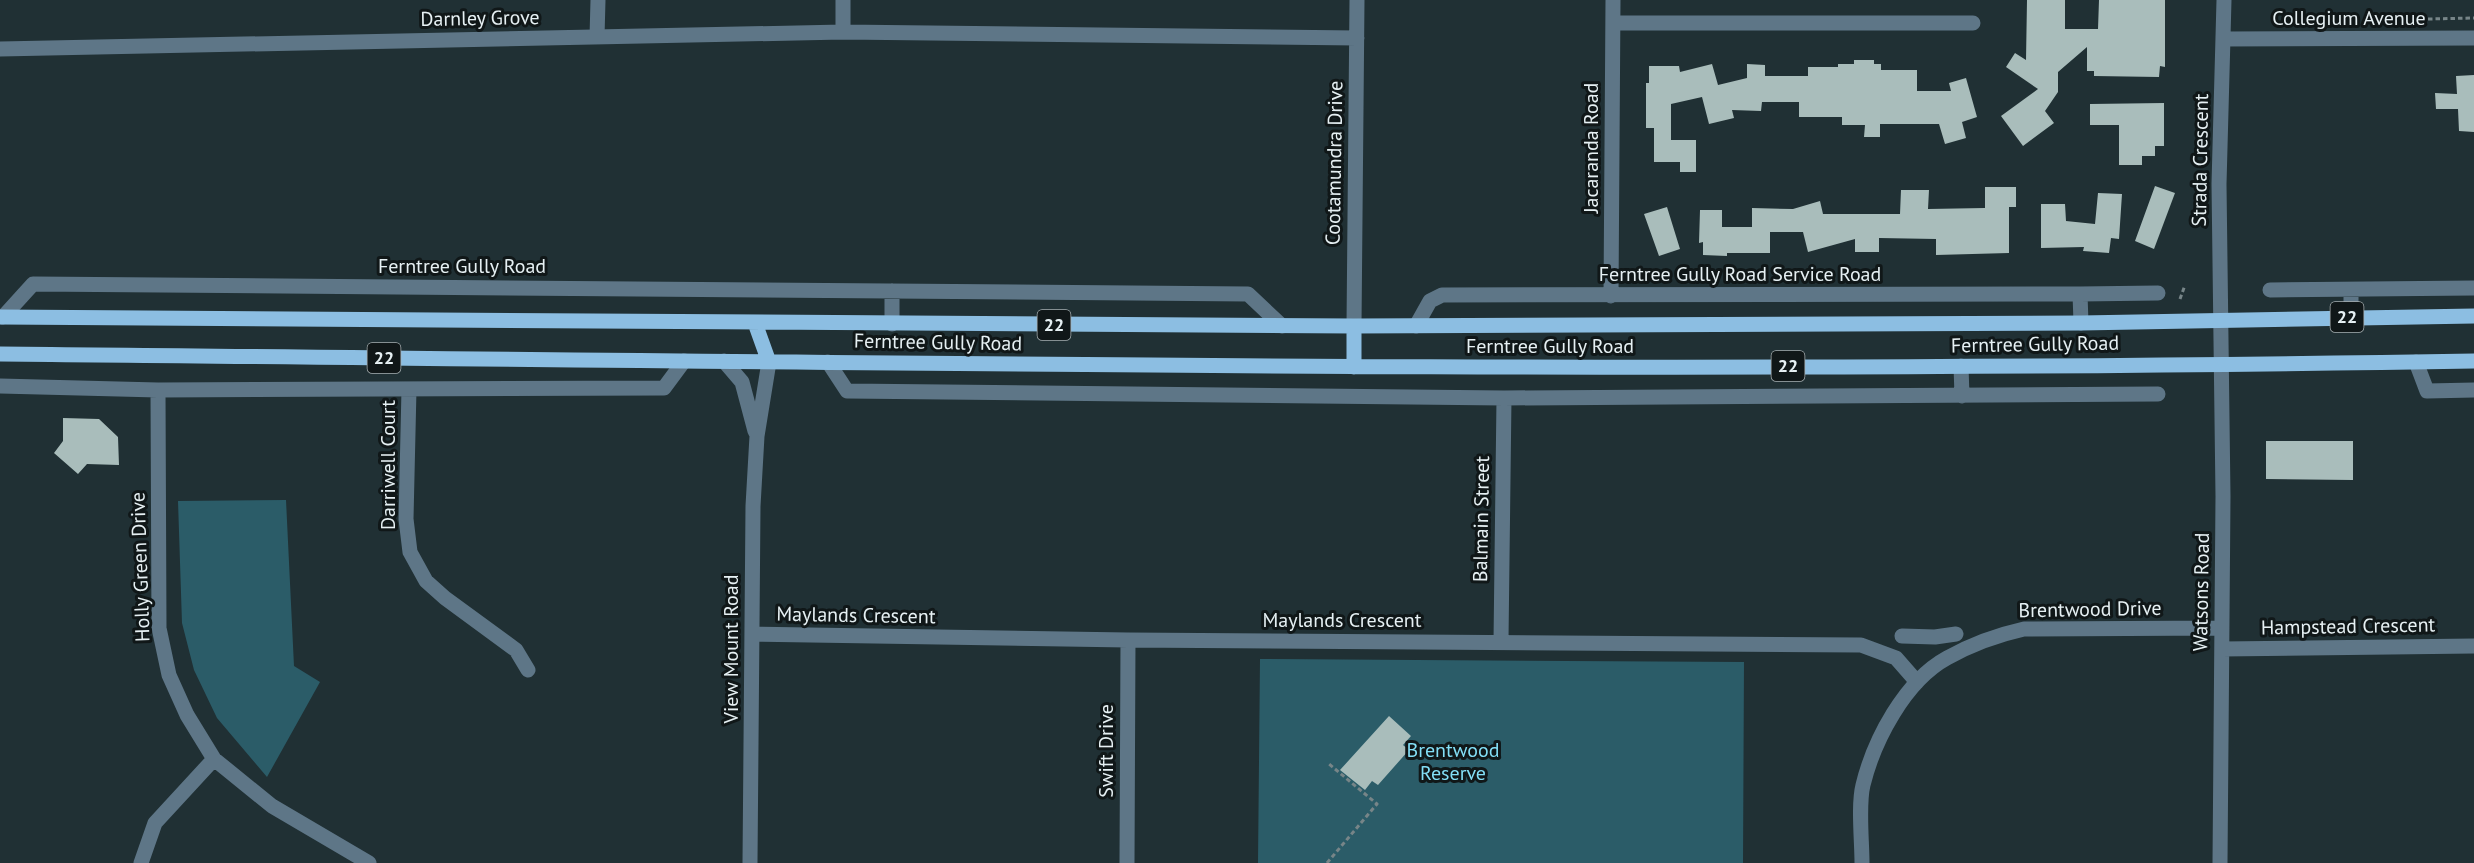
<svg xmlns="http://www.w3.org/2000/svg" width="2474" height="863" font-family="'PT Sans',sans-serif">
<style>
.green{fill:#2b5c68}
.building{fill:#a9bdbb}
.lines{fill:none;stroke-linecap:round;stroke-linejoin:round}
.path{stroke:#778588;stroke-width:3;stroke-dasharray:4.5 3;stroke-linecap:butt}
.minor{stroke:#5e7687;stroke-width:15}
.major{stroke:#8cbee2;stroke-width:15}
.labels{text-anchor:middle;stroke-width:6;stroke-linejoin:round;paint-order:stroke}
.shield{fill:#101718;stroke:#a6afb1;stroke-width:1.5}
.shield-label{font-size:18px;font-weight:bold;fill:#e6f0f3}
.street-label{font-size:20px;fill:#e6f0f3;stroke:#101718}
.park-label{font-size:20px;fill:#83dff6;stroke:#101718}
</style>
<rect width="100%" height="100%" fill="#203034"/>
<!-- green -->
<path class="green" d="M286 500 294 666 320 682 267 777 217 718 194 670 182 623 178 501Z
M1260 659 1744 662 1743 863H1258Z"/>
<!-- building -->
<path class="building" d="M2027 0H2065V29H2098L2099 0H2165V67L2160 66 2159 77 2094 76V71H2087V47L2058 72V92L2045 111 2054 123 2023 146 2001 116 2038 89 2006 67 2015 53 2026 60Z
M1854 60H1874V64H1881V70H1917V91H1951L1949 83 1966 78 1977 117 1962 122 1966 138 1945 144 1939 124H1880V137H1864L1865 125H1842V117H1799V102H1762L1761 111 1732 110 1734 118 1709 124 1702 97 1671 104V140H1696V172H1680V162H1654V128H1646V83H1649V66H1679L1680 72 1712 64 1718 85 1747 78V64L1765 65V76H1808V67H1838V64H1854Z
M2474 75V132L2459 131 2458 109H2436L2435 93 2457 94 2456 76Z
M2164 103V146H2155V156H2142V165H2119V125H2090V104Z
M2155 186 2175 193 2154 249 2135 241Z
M1985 187H2016V207H2009V253L1936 255V239L1879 238V252H1855V239L1808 252 1803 232H1770V253H1727V256L1703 255V242L1699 243 1700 210H1722V227H1752V208L1793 209 1820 201 1823 214H1900L1901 190H1929L1928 209 1985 208Z
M2098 193 2122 194 2119 239 2111 238 2109 253 2083 251 2084 247 2041 248V204H2065L2066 221 2095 224Z
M1667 207 1680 249 1659 256 1644 214Z
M63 418 99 419 118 437 119 465 87 464 78 474 54 453 63 441Z
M2266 441H2353V480L2266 479Z
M1389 716 1411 736 1403 745 1409 750 1378 785 1372 781 1365 790 1340 770Z"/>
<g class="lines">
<!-- path -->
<path class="path" d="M2383 20 2474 18
M2180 299 2185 285
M1327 863 1377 804 1329 764"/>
<!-- minor -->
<path class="minor" d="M1613 23H1973
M843 32V0
M597 37 598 0
M2224 39 2474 38
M0 49 843 32 1357 38
M2270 290 2474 288
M2351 290V317
M2080 294 2158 293
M1611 296 1613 0
M3 317 33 284 1248 294 1282 326
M892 324V291
M1354 326 1357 0
M1416 326 1430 301 1442 295 2080 294 2081 323
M724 361 742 382 755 431
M828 362 847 391 1504 398 2158 394
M2416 362 2427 391 2474 390
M1961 366 1962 396
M0 386 158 390 664 388 684 361
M409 389 406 519 410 552 426 581 445 598 516 650 528 670
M158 390 159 628 169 675 187 715 214 759 272 806 369 863
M752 634 1128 640 1861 645 1896 658 1917 682
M1902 636 1935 637 1956 634
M1501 641 1504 398
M2222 649 2474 646
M141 863 155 823 214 759
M750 863 753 506 757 436 769 362
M1127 863 1128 640
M1862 863C1862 841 1858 805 1863 785 1874 740 1905 681 1947 658 1972 644 1997 635 2024 629L2222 628
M2220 863 2223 496 2219 184 2224 0"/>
<!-- major -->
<path class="major" d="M0 317 1354 326 2081 323 2474 316
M755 323 769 362
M1354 326V367
M0 354C825 362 1649 375 2474 361"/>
</g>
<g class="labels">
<!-- shield labels -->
<g class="shield">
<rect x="2330.5" y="302" width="33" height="30" rx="4.5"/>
<rect x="1037.5" y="310" width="33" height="30" rx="4.5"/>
<rect x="367.5" y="343" width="33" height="30" rx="4.5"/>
<rect x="1771.5" y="351" width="33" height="30" rx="4.5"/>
</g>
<g class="shield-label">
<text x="2347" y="323">22</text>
<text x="1054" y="331">22</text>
<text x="384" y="364">22</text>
<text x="1788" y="372">22</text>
</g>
<!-- street labels -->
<g class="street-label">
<text transform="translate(480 18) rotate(-1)" y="7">Darnley Grove</text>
<text x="2349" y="25">Collegium Avenue</text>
<text transform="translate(1591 148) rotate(-90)" y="7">Jacaranda Road</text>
<text transform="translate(2200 160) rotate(-89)" y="7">Strada Crescent</text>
<text transform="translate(1334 163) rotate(-89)" y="7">Cootamundra Drive</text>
<text x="462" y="273">Ferntree Gully Road</text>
<text x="1740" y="281">Ferntree Gully Road Service Road</text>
<text transform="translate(938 342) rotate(1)" y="7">Ferntree Gully Road</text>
<text transform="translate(2035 344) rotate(-1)" y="7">Ferntree Gully Road</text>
<text x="1550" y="353">Ferntree Gully Road</text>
<text transform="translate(388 465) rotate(-90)" y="7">Darriwell Court</text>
<text transform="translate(1481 519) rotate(-89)" y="7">Balmain Street</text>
<text transform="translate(140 567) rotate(-92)" y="7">Holly Green Drive</text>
<text transform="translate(2201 592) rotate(-89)" y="7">Watsons Road</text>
<text transform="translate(2090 609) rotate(-1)" y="7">Brentwood Drive</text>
<text transform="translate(856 615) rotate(1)" y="7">Maylands Crescent</text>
<text x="1342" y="627">Maylands Crescent</text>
<text transform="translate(2348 626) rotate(-1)" y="7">Hampstead Crescent</text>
<text transform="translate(731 649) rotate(-90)" y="7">View Mount Road</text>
<text transform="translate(1106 751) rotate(-90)" y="7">Swift Drive</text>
</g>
<!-- park labels -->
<g class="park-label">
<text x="1453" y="757">Brentwood<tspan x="1453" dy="23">Reserve</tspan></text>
</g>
</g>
</svg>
